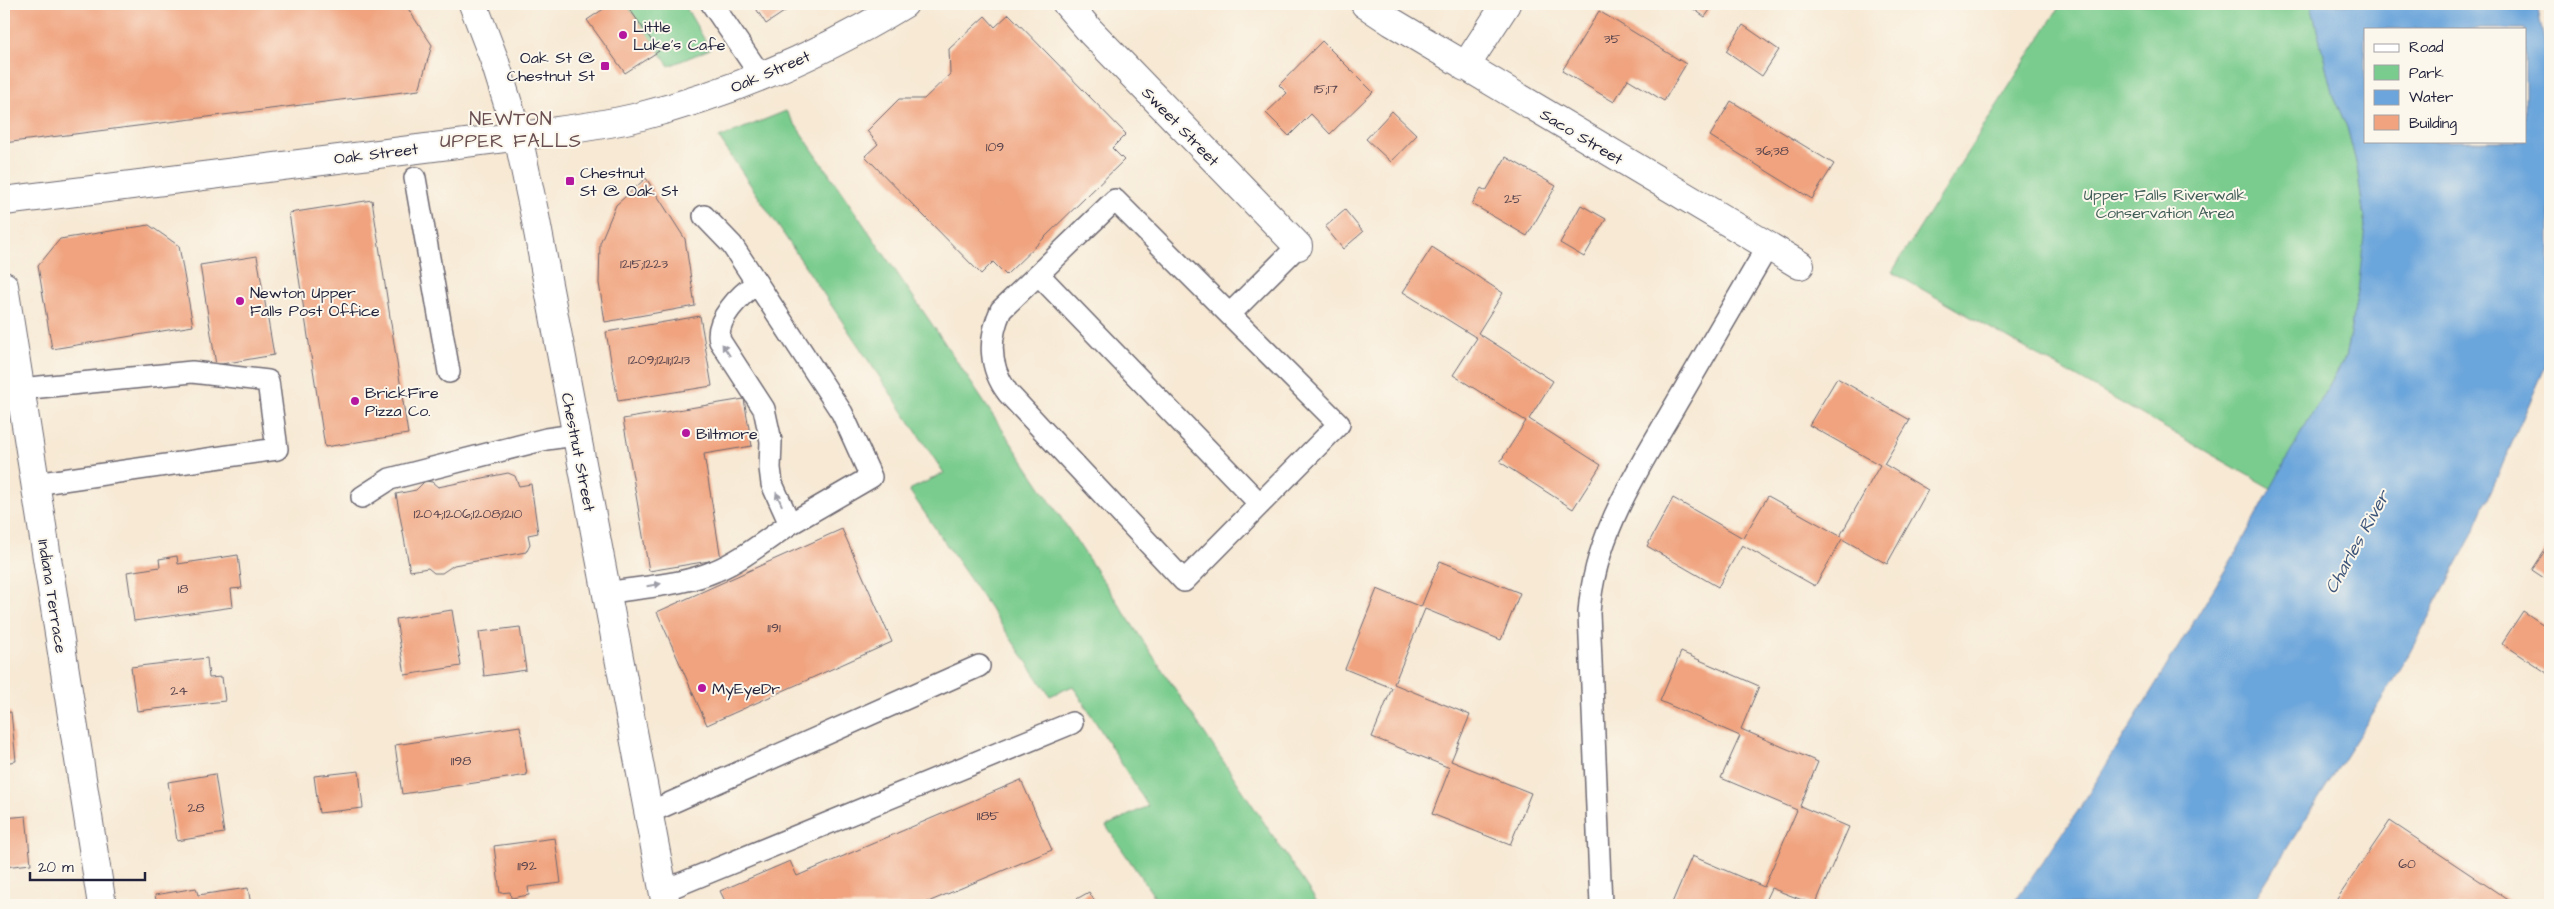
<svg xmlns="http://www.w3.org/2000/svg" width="2554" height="909" font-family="'Architects Daughter',sans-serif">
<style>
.green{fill:#7acc8e;stroke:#4e7764}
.water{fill:#6ba5db;stroke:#46648b;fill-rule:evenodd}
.building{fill:#f0a37e}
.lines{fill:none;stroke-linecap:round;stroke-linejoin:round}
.service-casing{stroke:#6d6871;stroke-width:24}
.minor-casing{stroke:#6d6871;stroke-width:30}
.tertiary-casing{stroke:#6d6871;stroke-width:30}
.service{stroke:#fff;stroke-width:21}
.minor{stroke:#fff;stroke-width:28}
.tertiary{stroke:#fff;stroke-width:28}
.oneway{fill:#9c9ca7}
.poi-dot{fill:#b5179e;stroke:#fbf7ec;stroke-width:2}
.labels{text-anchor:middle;stroke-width:4;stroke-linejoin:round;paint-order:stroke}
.number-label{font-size:14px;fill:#56424c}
.poi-label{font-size:16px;fill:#22223b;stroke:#fbf7ec;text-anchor:start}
.street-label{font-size:16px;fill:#22223b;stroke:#fbf7ec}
.park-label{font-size:16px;fill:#415e58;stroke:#fbf7ec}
.water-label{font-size:18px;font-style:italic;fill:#3f567b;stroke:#fbf7ec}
.quarter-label{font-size:19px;letter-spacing:1px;fill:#6a4f52;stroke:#fbf7ec}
</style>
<rect width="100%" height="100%" fill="#fbf7ec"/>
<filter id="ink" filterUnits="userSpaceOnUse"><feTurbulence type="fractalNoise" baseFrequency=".02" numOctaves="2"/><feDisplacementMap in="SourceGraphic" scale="10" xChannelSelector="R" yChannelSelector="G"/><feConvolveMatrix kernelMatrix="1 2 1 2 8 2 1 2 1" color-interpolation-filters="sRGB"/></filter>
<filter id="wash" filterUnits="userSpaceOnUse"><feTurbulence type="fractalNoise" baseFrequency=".0096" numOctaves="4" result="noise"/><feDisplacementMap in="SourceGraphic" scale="20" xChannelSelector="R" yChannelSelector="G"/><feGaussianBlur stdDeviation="1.12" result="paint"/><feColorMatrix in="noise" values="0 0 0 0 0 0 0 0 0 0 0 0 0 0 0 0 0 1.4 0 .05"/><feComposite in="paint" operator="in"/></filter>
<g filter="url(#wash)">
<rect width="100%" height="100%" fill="#f7e9d4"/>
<!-- green -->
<path class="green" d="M626 4H684L710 49 669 66Z
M2061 4H2311L2333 96 2347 127 2357 166 2365 226 2364 250 2358 292 2345 358 2301 433 2272 489 1892 272Z
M786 111 938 333 1319 905H1160L1106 826 1148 806 1073 686 1050 696 909 490 944 473 719 138Z"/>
<!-- water -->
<path class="water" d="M2311 4H2537L2550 72V356L2470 539 2401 669 2251 905H2012L2080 808 2238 549 2301 433 2345 358 2358 292 2365 226 2357 166 2347 127 2333 96ZM2365 29H2525V141H2365Z"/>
<g id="blocks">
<!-- building -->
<path class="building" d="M4 4H405L432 45 419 90 4 143Z
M611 4H626L659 51 625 73 587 20Z
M753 4H796L766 24Z
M1686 4H1714L1705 17Z
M1599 11 1686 64 1664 101 1628 79 1614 102 1562 71Z
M1009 14 1126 134 1112 148 1124 160 1006 275 993 262 981 274 865 156 878 144 867 131 899 99H924L950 74 949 49 985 16 995 27Z
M1743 25 1779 50 1762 76 1726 51Z
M1322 41 1373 92 1330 134 1311 114 1289 136 1266 113 1287 93 1279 85Z
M1731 101 1834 164 1812 199 1710 136Z
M1392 111 1417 135 1391 162 1366 139Z
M1506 157 1556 186 1527 236 1472 204 1481 188 1486 191Z
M646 178 685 239 695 306 605 322 599 283 600 243 616 205Z
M372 200 408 434 325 447 289 213Z
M1581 205 1606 219 1584 257 1560 243Z
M1345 210 1363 232 1343 249 1325 227Z
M149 225 179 246 193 326 52 349 38 266 60 239Z
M1432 247 1503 293 1478 333 1553 381 1529 419 1601 465 1573 509 1500 462 1526 421 1453 375 1477 338 1403 292Z
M257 256 274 355 216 365 200 265Z
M700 316 712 386 618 401 606 332Z
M1837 378 1910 420 1884 464 1928 490 1887 564 1842 539 1815 586 1742 545 1718 587 1647 546 1673 498 1743 538 1768 496 1840 536 1880 465 1809 425Z
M744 399 752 446 704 454 721 559 649 571 623 419Z
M508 473 515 476 519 486 531 484 538 533 528 535 530 544 526 552 454 565 442 573H434L428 568 410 571 396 494 416 490 425 481 432 482 438 487Z
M842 529 892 642 707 725 657 612Z
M2550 543V582L2532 570Z
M238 555 242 588 231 589 233 607 134 621 127 572 160 567 159 559 177 556 178 564Z
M1440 561 1520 593 1501 640 1425 609 1394 684 1470 715 1451 761 1531 793 1510 845 1432 814 1450 768 1372 737 1392 688 1345 669 1377 589 1421 607Z
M452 610 461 666 405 675 396 619Z
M2523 611 2550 629V675L2502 643Z
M520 627 526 670 484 676 479 632Z
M1681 652 1759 686 1741 729 1818 762 1800 806 1849 827 1815 905 1771 888 1763 905H1677L1672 903 1692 856 1764 887 1797 810 1721 778 1740 736 1660 701Z
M207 658 209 678 222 677 225 701 137 711 131 667Z
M11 712 16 761 4 763V713Z
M520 726 527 775 402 794 395 745Z
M359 771 363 808 319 813 314 776Z
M215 774 224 833 177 841 168 782Z
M1021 780 1052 850 921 905H727L720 891 790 861 797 876Z
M26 816 31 864 4 867V818Z
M2390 821 2516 905H2333Z
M555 838 561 883 528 887 529 895 511 898 510 892 500 893 494 846Z
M196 888 198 895 248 888 251 905H157L155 895Z
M1089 892 1097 905H1066Z"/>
</g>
</g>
<g filter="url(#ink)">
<use href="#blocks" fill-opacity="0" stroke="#6d6871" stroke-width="1"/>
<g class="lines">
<defs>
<path id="service" d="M712 4 761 76
M415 178 449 372
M1115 200 1339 424 1184 581 1008 393C989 368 988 339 1001 310Z
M704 216 732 245 842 413 871 477 790 524
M1038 274 1260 504
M1230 314 1298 246
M20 389 192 372 268 381 277 449 35 484
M362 497 390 479 546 439 575 435
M606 593C640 587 684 585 715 571 742 560 766 540 790 524L772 484 770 468 771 441 764 409 720 341C714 320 741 294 757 283
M648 813 979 666
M663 891 1072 723
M1601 905 1589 613C1594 535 1638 470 1676 404 1707 351 1737 299 1768 246"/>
<path id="minor" d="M473 4 494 59 518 136
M1067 4 1091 32 1298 246
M1365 4 1392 22 1800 265
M1465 67 1506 4
M4 286 102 905"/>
<path id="tertiary" d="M518 136 535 216 666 905
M4 201 529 135C564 130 600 126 634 118 729 94 820 55 904 4"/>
</defs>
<!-- service casing -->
<use href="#service" class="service-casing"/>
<!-- minor casing -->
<use href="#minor" class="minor-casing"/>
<!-- tertiary casing -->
<use href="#tertiary" class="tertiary-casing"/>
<!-- service -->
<use href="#service" class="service"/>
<!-- minor -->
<use href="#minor" class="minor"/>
<!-- tertiary -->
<use href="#tertiary" class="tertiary"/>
</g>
<!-- one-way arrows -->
<defs><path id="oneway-solid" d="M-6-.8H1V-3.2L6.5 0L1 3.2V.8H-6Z" transform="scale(1.25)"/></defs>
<g class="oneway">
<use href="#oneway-solid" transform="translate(726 350) rotate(-123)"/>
<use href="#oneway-solid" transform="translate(779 499) rotate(-114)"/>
<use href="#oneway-solid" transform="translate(654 585) rotate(-10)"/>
</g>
</g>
<!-- markers -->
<g class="poi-dot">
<circle cx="623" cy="35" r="5"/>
<rect x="600" y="61" width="10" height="10" rx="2.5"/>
<rect x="565" y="176" width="10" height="10" rx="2.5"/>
<circle cx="240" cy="301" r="5"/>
<circle cx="355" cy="401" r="5"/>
<circle cx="686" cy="433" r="5"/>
<circle cx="702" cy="688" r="5"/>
</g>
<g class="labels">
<!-- number labels -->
<g class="number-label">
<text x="1612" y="43">35</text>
<text x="1326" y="93">15;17</text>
<text x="995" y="151">109</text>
<text x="1772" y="155">36;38</text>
<text x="1513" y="203">25</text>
<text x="644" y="268">1215;1223</text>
<text x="659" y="364">1209;1211;1213</text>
<text x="468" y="518">1204;1206;1208;1210</text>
<text x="183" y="593">18</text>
<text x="774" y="632">1191</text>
<text x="179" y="695">24</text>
<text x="461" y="765">1198</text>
<text x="196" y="812">28</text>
<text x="988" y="820">1185</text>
<text x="2407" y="868">60</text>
<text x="527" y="870">1192</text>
</g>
<!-- poi labels -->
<g class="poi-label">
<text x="633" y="32">Little<tspan x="633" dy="18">Luke’s Cafe</tspan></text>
<text x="595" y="63" text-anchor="end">Oak St @<tspan x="595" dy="18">Chestnut St</tspan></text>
<text x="580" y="178">Chestnut<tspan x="580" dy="18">St @ Oak St</tspan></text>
<text x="250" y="298">Newton Upper<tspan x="250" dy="18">Falls Post Office</tspan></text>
<text x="365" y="398">BrickFire<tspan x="365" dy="18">Pizza Co.</tspan></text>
<text x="696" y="439">Biltmore</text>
<text x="712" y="694">MyEyeDr</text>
</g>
<!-- street labels -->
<g class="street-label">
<text transform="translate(770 71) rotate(-23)" y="6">Oak Street</text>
<text transform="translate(1181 126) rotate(46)" y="6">Sweet Street</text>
<text transform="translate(1582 136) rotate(31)" y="6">Saco Street</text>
<text transform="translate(376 153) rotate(-7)" y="6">Oak Street</text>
<text transform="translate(579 452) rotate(79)" y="6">Chestnut Street</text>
<text transform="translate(53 596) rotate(81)" y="6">Indiana Terrace</text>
</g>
<!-- park labels -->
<g class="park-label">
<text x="2165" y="200">Upper Falls Riverwalk<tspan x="2165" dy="18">Conservation Area</tspan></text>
</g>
<!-- water labels -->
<g class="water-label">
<text transform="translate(2357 542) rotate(-61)" y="6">Charles River</text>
</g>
<!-- quarter labels -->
<g class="quarter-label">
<text x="511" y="125">NEWTON<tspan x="511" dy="22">UPPER FALLS</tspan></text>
</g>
</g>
<!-- margin -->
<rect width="2554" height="909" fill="none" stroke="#fbf7ec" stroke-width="20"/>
<!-- legend -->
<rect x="2364" y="28" width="162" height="115" fill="#fbf7ec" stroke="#a4a2a5"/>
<rect x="2374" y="44" width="25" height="8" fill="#ffffff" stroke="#a4a2a5"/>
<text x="2409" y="52" font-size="15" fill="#22223b">Road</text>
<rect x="2374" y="65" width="25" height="15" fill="#7acc8e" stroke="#a4a2a5"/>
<text x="2409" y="78" font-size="15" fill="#22223b">Park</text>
<rect x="2374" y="90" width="25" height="15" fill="#6ba5db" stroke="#a4a2a5"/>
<text x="2409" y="102" font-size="15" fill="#22223b">Water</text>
<rect x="2374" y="115" width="25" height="15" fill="#f0a37e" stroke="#a4a2a5"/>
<text x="2409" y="128" font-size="15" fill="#22223b">Building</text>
<!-- scale -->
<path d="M30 872v8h115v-8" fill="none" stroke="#22223b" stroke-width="2.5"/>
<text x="38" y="872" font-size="15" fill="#22223b" stroke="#fbf7ec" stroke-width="4" paint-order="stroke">20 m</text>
</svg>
